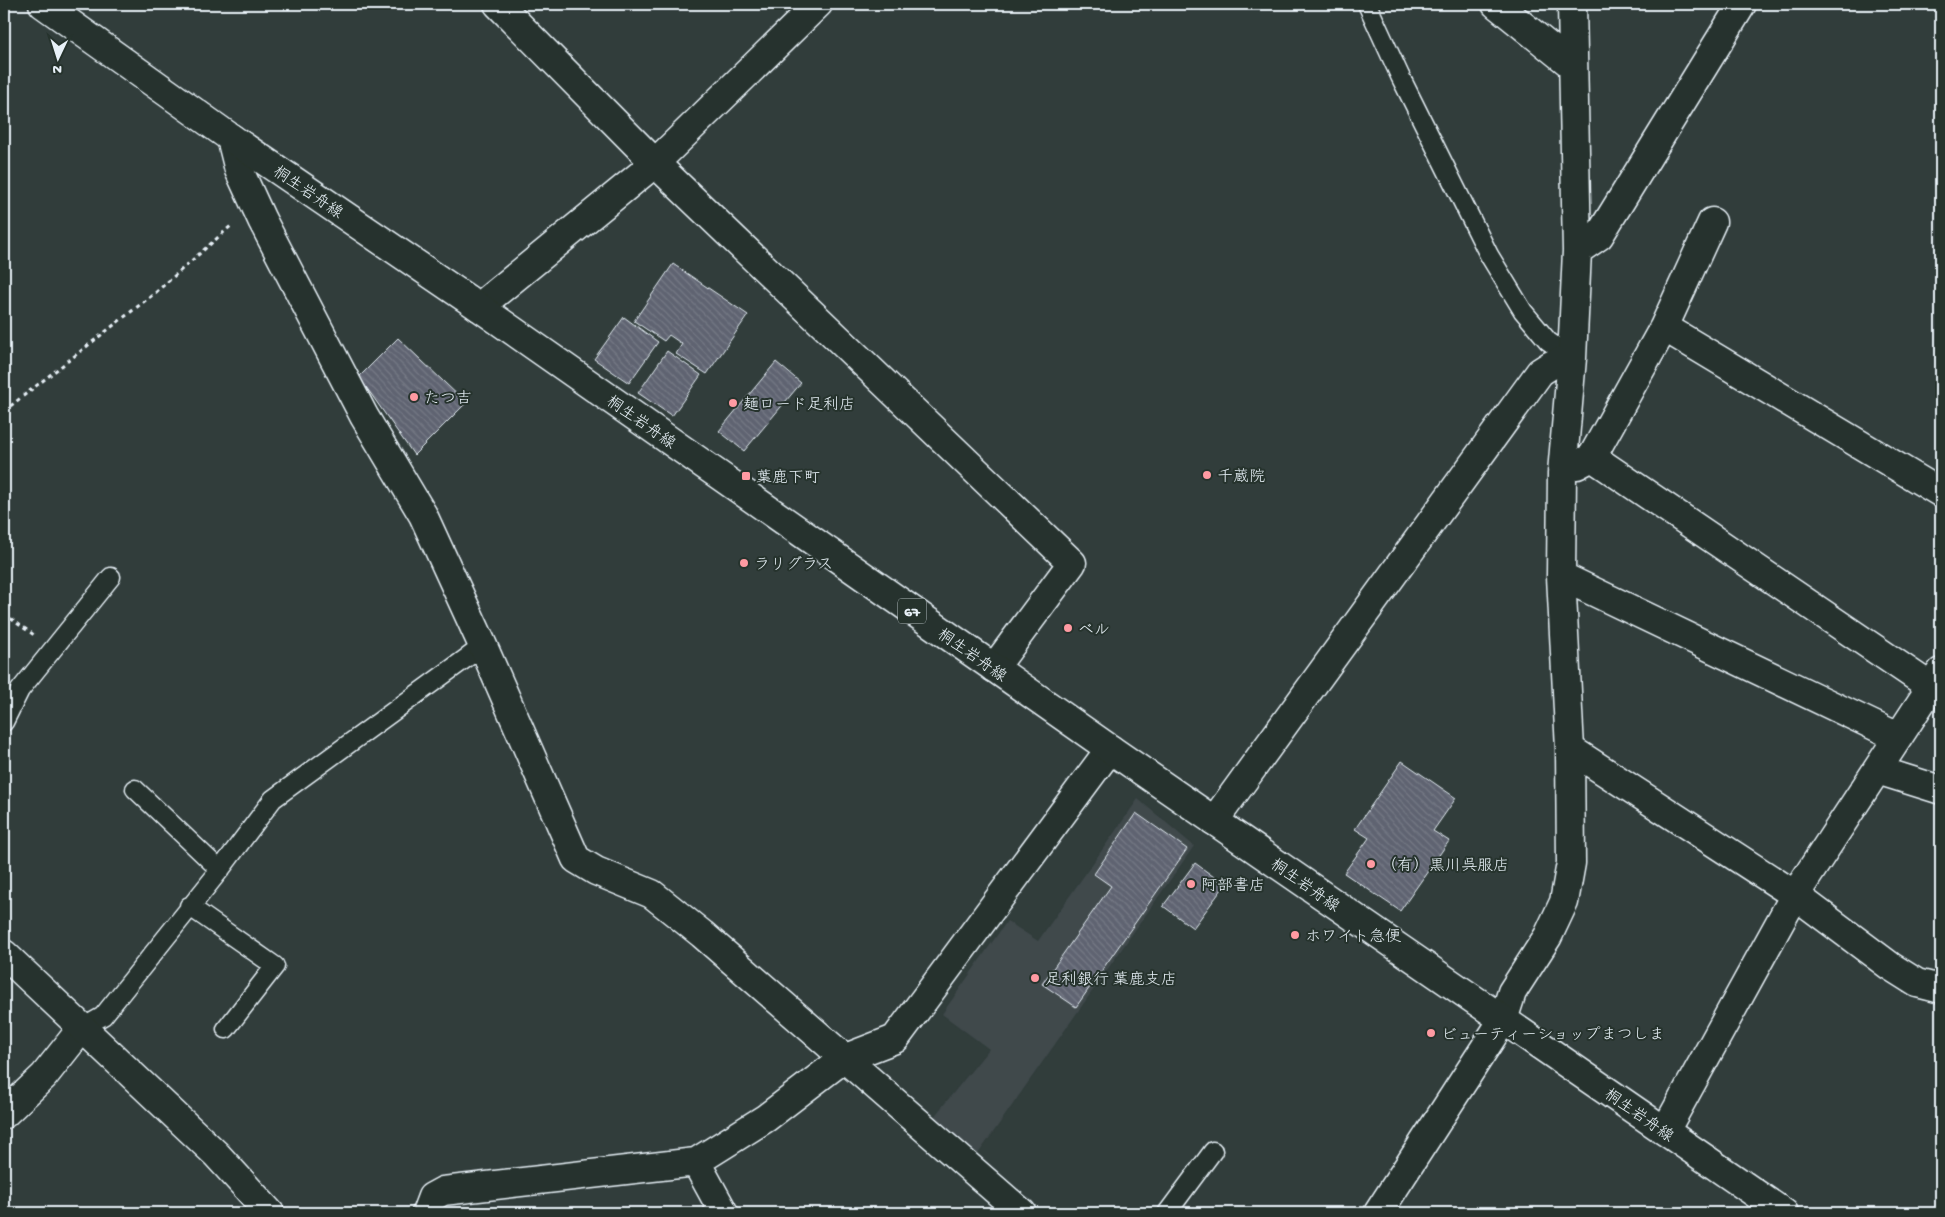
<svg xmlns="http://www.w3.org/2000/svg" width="1945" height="1217" font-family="'Gochi Hand','Klee One',sans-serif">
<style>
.built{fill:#3f484b}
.building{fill:url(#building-back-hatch);stroke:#e8f1f8}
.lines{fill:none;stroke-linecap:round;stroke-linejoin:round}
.service-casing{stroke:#e8f1f8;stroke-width:21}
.minor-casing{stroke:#e8f1f8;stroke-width:31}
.tertiary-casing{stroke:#e8f1f8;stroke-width:31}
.primary-casing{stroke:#e8f1f8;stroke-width:31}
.path{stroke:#e8f1f8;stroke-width:3;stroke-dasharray:4 4;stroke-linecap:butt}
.service{stroke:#26332d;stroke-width:18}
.minor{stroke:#26332d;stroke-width:28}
.tertiary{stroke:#26332d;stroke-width:28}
.primary{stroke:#26332d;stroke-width:28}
.poi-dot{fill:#ff9aa2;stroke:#26332d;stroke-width:2}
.labels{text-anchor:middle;stroke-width:4;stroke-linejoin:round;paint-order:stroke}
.shield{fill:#26332d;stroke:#aeb8bb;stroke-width:1}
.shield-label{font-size:15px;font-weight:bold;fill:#e8f1f8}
.street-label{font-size:16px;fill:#e8f1f8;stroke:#26332d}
.poi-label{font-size:16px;fill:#e8f1f8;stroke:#26332d;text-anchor:start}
</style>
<defs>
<pattern id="building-back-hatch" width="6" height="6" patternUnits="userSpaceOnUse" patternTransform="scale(1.25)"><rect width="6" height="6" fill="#5f6371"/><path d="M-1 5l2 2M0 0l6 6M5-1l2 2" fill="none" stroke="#767a86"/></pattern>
</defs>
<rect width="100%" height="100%" fill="#313d3b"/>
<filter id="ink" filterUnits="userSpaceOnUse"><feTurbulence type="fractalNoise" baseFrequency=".02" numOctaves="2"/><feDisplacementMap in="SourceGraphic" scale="10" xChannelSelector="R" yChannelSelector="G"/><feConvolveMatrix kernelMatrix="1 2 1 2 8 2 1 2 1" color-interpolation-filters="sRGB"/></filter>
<g filter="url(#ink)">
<!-- built -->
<path class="built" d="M1138 799 1194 846 978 1154 933 1118 989 1049 942 1014 1007 921 1038 941Z"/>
<!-- building -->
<path class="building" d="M673 264 748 315 707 374 676 354 682 344 669 335 664 341 634 321Z
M624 317 658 342 629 383 594 359Z
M398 338 466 403 414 455 359 377Z
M667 351 701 375 672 416 638 393Z
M776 362 801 383 744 451 719 431Z
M1402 761 1456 798 1433 831 1449 841 1400 911 1344 873 1369 838 1355 829Z
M1136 813 1187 849 1076 1007 1042 984 1111 886 1094 874Z
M1195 863 1225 885 1193 928 1163 906Z"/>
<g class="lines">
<defs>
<path id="service" d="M1367 4 1400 76 1489 255 1523 311 1548 341 1572 358
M4 722 20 690 111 577
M135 789 220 870
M189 906 275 966 226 1029
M82 1028 103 1016 220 870 273 799 483 646
M1167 1213 1213 1151"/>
<path id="minor" d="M498 4 655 163 1072 563 994 668
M1496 4 1573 66
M231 138 239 170 262 220 364 416 423 515 483 646 576 859 596 871 652 894 702 934 1022 1213
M1577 251 1599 236 1742 4
M479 307 655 163 818 4
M1664 327 1941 493
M1592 457 1931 687
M1577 465 1592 457 1664 327 1712 222
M1561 576 1898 737
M1570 749 1795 895 1890 966 1917 983 1941 989
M1877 770 1941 790
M1214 821 1540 372 1551 365 1572 358
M4 1114 44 1076 82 1028
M1665 1131 1795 895 1941 672
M696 1162 724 1213
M426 1213 432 1197 443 1191 696 1162 766 1118 843 1059 895 1039 1110 749
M1378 1213 1503 1020 1512 992 1548 936 1564 902 1571 863 1570 749 1561 576 1562 473 1572 358 1577 251 1572 4"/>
<path id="tertiary" d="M4 954 216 1154 270 1213"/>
<path id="primary" d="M43 4 231 138 479 307 1110 749 1784 1213"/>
</defs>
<!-- service casing -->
<use href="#service" class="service-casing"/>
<!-- minor casing -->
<use href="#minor" class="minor-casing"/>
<!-- tertiary casing -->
<use href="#tertiary" class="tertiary-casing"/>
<!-- primary casing -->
<use href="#primary" class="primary-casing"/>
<!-- path -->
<path class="path" d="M4 411 155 293 232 225
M4 614 34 635"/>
<!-- service -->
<use href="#service" class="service"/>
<!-- minor -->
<use href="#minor" class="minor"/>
<!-- tertiary -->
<use href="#tertiary" class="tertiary"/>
<!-- primary -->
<use href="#primary" class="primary"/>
</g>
</g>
<!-- markers -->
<g class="poi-dot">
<circle cx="414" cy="397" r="5"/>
<circle cx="733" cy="403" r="5"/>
<circle cx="1207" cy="475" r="5"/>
<rect x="741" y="471" width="10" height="10" rx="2.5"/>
<circle cx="744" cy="563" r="5"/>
<circle cx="1068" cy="628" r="5"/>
<circle cx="1371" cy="864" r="5"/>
<circle cx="1191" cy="884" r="5"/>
<circle cx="1295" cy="935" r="5"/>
<circle cx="1035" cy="978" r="5"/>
<circle cx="1431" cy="1033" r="5"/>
</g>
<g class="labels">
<!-- shield labels -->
<rect class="shield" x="898" y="598.5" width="28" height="25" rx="4"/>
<g class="shield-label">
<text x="912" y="616">67</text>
</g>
<!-- street labels -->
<g class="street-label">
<text transform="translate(309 191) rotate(34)" y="6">桐生岩舟線</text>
<text transform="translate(642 421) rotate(35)" y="6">桐生岩舟線</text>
<text transform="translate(973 654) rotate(35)" y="6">桐生岩舟線</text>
<text transform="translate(1306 884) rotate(35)" y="6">桐生岩舟線</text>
<text transform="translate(1640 1114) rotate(35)" y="6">桐生岩舟線</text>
</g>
<!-- poi labels -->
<g class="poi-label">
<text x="424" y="403">たつ吉</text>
<text x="743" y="409">麺ロード足利店</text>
<text x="1217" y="481">千蔵院</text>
<text x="756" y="482">葉鹿下町</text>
<text x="754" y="569">ラリグラス</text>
<text x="1078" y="634">ベル</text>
<text x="1381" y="870">（有）黒川呉服店</text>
<text x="1201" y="890">阿部書店</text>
<text x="1305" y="941">ホワイト急便</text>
<text x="1045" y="984">足利銀行 葉鹿支店</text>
<text x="1441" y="1039">ビューティーショップまつしま</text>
</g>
</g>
<!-- margin -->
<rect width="1945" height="1217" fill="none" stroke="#26332d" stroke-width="20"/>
<rect x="10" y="10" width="1925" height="1197" fill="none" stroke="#e8f1f8" stroke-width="2" filter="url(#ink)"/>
<!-- north arrow -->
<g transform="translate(58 58) rotate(184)" stroke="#26332d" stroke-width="4" paint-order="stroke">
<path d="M0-4L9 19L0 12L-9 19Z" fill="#e8f1f8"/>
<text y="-8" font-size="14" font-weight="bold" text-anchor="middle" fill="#e8f1f8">N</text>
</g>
</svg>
